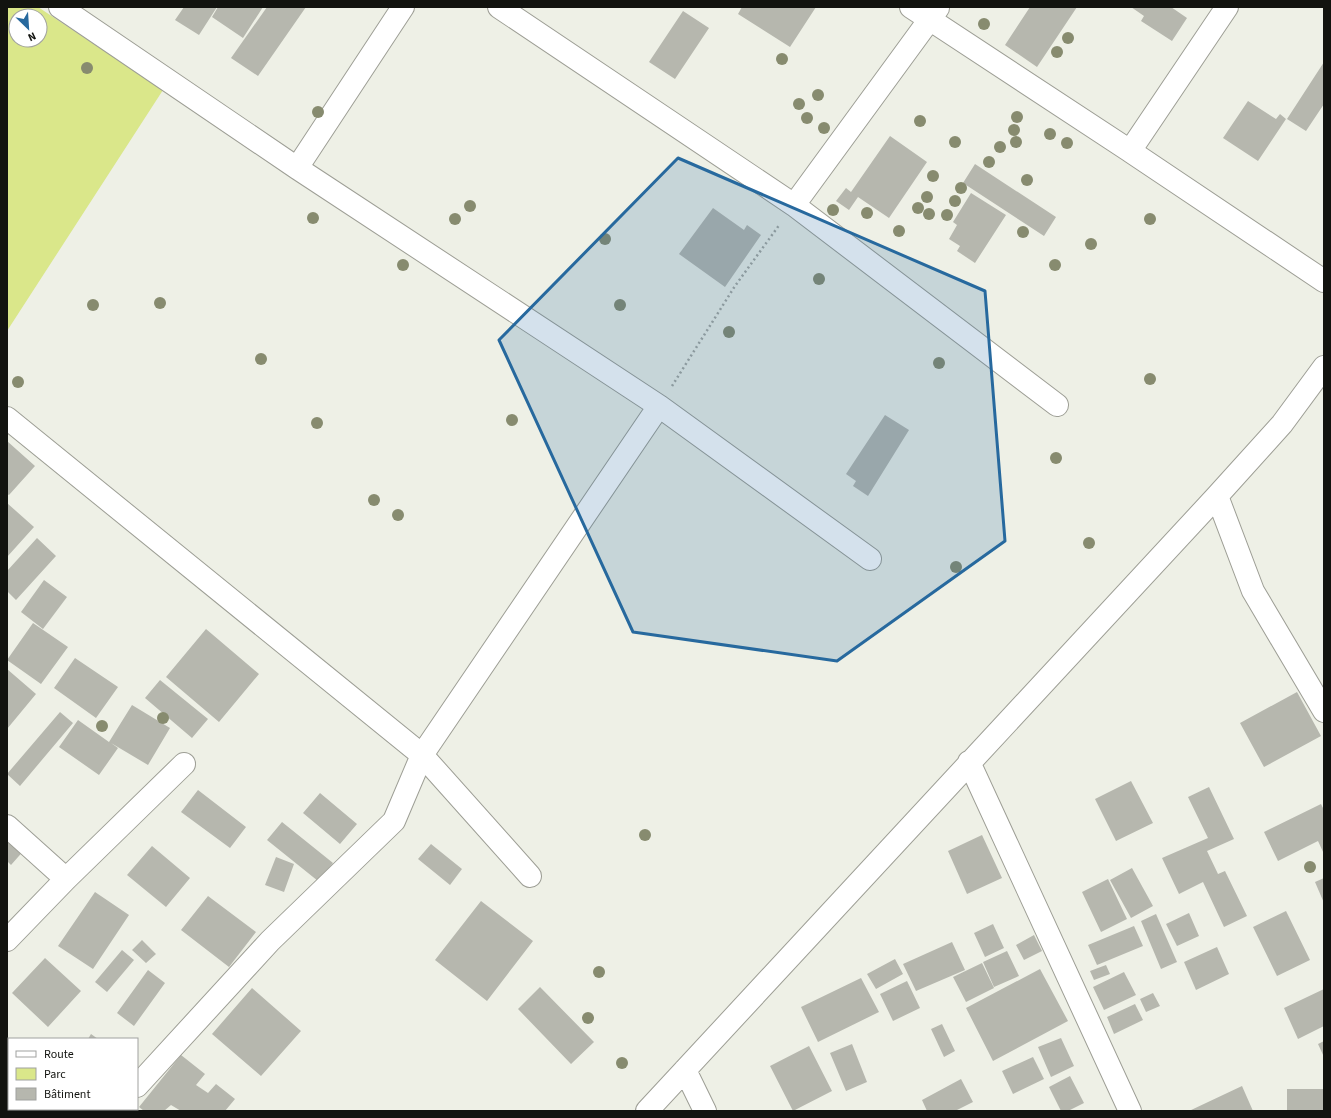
<svg xmlns="http://www.w3.org/2000/svg" width="1331" height="1118" font-family="'Source Sans 3',sans-serif">
<style>
.green{fill:#dae78a;fill-rule:evenodd}
.building{fill:#b6b7ae}
.lines{fill:none;stroke-linecap:round;stroke-linejoin:round}
.street-casing{stroke:#9d9e95;stroke-width:24}
.path{stroke:#a4a69e;stroke-width:2.5;stroke-dasharray:2 3;stroke-linecap:butt}
.street{stroke:#fff;stroke-width:22}
.tree{fill:#878b6f}
.marked{fill:#27699e;fill-opacity:0.2;stroke:#27699e;stroke-width:3;stroke-linejoin:round}
</style>
<rect width="100%" height="100%" fill="#eef0e6"/>
<!-- green -->
<path class="green" d="M7 7H38L163 90 7 331ZM16 16H40V40H16Z"/>
<!-- building -->
<path class="building" d="M184 7H217L199 35 175 20Z
M218 7H263L243 38 212 17Z
M267 7H306L258 76 231 58Z
M742 7H816L790 47 738 14Z
M1030 7H1077L1037 67 1005 45Z
M1131 7H1171L1187 18 1172 41 1141 21 1144 16Z
M683 11 709 28 675 79 649 62Z
M1324 62V104L1306 131 1287 119Z
M1248 101 1276 119 1280 114 1286 119 1258 161 1223 138Z
M890 136 927 162 889 218 858 197 849 210 836 201 846 188 851 192Z
M975 164 1056 217 1044 236 963 183Z
M971 193 1006 215 975 263 957 251 960 246 949 239 957 225 953 222Z
M713 208 744 230 747 225 761 235 725 287 679 254Z
M885 415 909 430 868 496 853 486 856 481 846 474Z
M7 441 35 466 9 495 7 494Z
M7 503 34 527 7 557Z
M37 538 56 556 16 600 7 591V571Z
M44 580 67 597 43 629 21 612Z
M33 623 68 647 41 684 7 660Z
M206 629 259 674 219 722 166 677Z
M75 658 118 687 96 718 54 688Z
M7 669 36 694 7 729Z
M160 680 208 719 192 738 145 698Z
M1297 692 1321 736 1264 767 1240 723Z
M132 705 170 728 148 765 111 743 118 748 99 775 59 747 78 720 109 742Z
M60 712 73 723 20 786 7 774Z
M1131 781 1153 823 1116 841 1095 799Z
M1209 787 1234 839 1207 851 1218 874 1225 871 1247 916 1224 927 1203 882 1179 894 1162 858 1208 838 1188 797Z
M198 790 246 827 230 848 181 812Z
M320 793 357 824 340 844 303 813Z
M1321 804 1324 810V854L1318 841 1278 861 1264 832Z
M282 822 333 863 318 881 267 840Z
M7 832 26 848 11 865 7 861Z
M982 835 1002 878 967 894 948 851Z
M431 844 462 869 450 885 418 859Z
M152 846 190 878 166 907 127 875Z
M276 857 294 864 284 892 265 885Z
M1132 868 1153 906 1131 918 1110 880Z
M1324 878V903L1315 882Z
M1108 879 1127 919 1101 932 1082 892Z
M95 892 129 915 93 969 58 946Z
M208 896 256 932 229 967 181 930Z
M481 901 533 941 487 1001 435 960Z
M1286 911 1310 960 1277 976 1253 927Z
M1189 913 1199 936 1177 946 1166 924Z
M1156 914 1177 962 1161 969 1141 921Z
M993 924 1004 948 985 957 974 933Z
M1134 926 1143 946 1097 965 1088 945Z
M1034 935 1042 951 1024 960 1016 945Z
M142 940 156 954 146 963 132 950Z
M952 942 965 970 916 991 903 964Z
M1217 947 1229 974 1196 990 1184 962Z
M122 950 134 960 107 992 95 982Z
M1007 951 1019 976 994 987 983 962Z
M45 958 81 991 48 1027 12 993Z
M895 959 903 974 876 989 867 974Z
M982 963 994 988 966 1002 953 977Z
M1106 965 1110 974 1094 980 1090 971Z
M1040 969 1068 1021 993 1061 966 1008Z
M148 970 165 983 134 1026 117 1013Z
M1124 972 1136 995 1104 1010 1093 987Z
M861 978 879 1012 818 1042 801 1007Z
M907 981 920 1008 893 1021 880 994Z
M540 987 594 1042 571 1064 518 1009Z
M252 988 301 1031 261 1076 212 1034Z
M1324 989V1026L1298 1039 1284 1008Z
M1153 993 1160 1006 1146 1012 1140 999Z
M1135 1004 1143 1020 1114 1034 1107 1017Z
M942 1024 955 1051 944 1057 931 1029Z
M91 1034 98 1039H88Z
M1061 1038 1074 1066 1051 1077 1038 1047Z
M1324 1041V1057L1318 1044Z
M852 1044 867 1082 846 1091 830 1053Z
M809 1046 832 1091 793 1111 770 1066Z
M181 1055 205 1074 196 1085 208 1093 216 1084 235 1099 225 1111H181L171 1105 164 1111H144L139 1107Z
M1033 1057 1044 1079 1013 1094 1002 1071Z
M1070 1076 1084 1103 1068 1111H1061L1049 1087Z
M961 1079 973 1102 955 1111H927L922 1100Z
M1242 1086 1253 1111H1189Z
M1287 1089H1324V1111H1287Z"/>
<g class="lines">
<defs>
<path id="street" d="M60 7 297 168 659 406 870 559
M499 7 794 205 1057 405
M911 7 1130 151 1227 7
M1130 151 1324 281
M297 168 403 7
M794 205 938 8
M7 418 422 755 530 876
M1217 496 1253 591 1324 711
M969 762 1130 1111
M7 826 66 879
M7 940 66 879 184 764
M7 1058 9 1059
M685 1070 705 1111
M137 1086 270 941 394 821 422 755 659 406
M64 1109 66 1111
M114 1111 115 1109
M647 1111 1217 496 1282 424 1324 367"/>
</defs>
<!-- street casing -->
<use href="#street" class="street-casing"/>
<!-- path -->
<path class="path" d="M672 386 735 286 780 224"/>
<!-- street -->
<use href="#street" class="street"/>
</g>
<!-- trees -->
<g class="tree">
<circle cx="984" cy="24" r="6"/>
<circle cx="1068" cy="38" r="6"/>
<circle cx="1057" cy="52" r="6"/>
<circle cx="782" cy="59" r="6"/>
<circle cx="87" cy="68" r="6"/>
<circle cx="818" cy="95" r="6"/>
<circle cx="799" cy="104" r="6"/>
<circle cx="318" cy="112" r="6"/>
<circle cx="1017" cy="117" r="6"/>
<circle cx="807" cy="118" r="6"/>
<circle cx="920" cy="121" r="6"/>
<circle cx="824" cy="128" r="6"/>
<circle cx="1014" cy="130" r="6"/>
<circle cx="1050" cy="134" r="6"/>
<circle cx="955" cy="142" r="6"/>
<circle cx="1016" cy="142" r="6"/>
<circle cx="1067" cy="143" r="6"/>
<circle cx="1000" cy="147" r="6"/>
<circle cx="989" cy="162" r="6"/>
<circle cx="933" cy="176" r="6"/>
<circle cx="1027" cy="180" r="6"/>
<circle cx="961" cy="188" r="6"/>
<circle cx="927" cy="197" r="6"/>
<circle cx="955" cy="201" r="6"/>
<circle cx="470" cy="206" r="6"/>
<circle cx="918" cy="208" r="6"/>
<circle cx="833" cy="210" r="6"/>
<circle cx="867" cy="213" r="6"/>
<circle cx="929" cy="214" r="6"/>
<circle cx="947" cy="215" r="6"/>
<circle cx="313" cy="218" r="6"/>
<circle cx="455" cy="219" r="6"/>
<circle cx="1150" cy="219" r="6"/>
<circle cx="899" cy="231" r="6"/>
<circle cx="1023" cy="232" r="6"/>
<circle cx="605" cy="239" r="6"/>
<circle cx="1091" cy="244" r="6"/>
<circle cx="403" cy="265" r="6"/>
<circle cx="1055" cy="265" r="6"/>
<circle cx="819" cy="279" r="6"/>
<circle cx="160" cy="303" r="6"/>
<circle cx="93" cy="305" r="6"/>
<circle cx="620" cy="305" r="6"/>
<circle cx="729" cy="332" r="6"/>
<circle cx="261" cy="359" r="6"/>
<circle cx="939" cy="363" r="6"/>
<circle cx="1150" cy="379" r="6"/>
<circle cx="18" cy="382" r="6"/>
<circle cx="512" cy="420" r="6"/>
<circle cx="317" cy="423" r="6"/>
<circle cx="1056" cy="458" r="6"/>
<circle cx="374" cy="500" r="6"/>
<circle cx="398" cy="515" r="6"/>
<circle cx="1089" cy="543" r="6"/>
<circle cx="956" cy="567" r="6"/>
<circle cx="163" cy="718" r="6"/>
<circle cx="102" cy="726" r="6"/>
<circle cx="645" cy="835" r="6"/>
<circle cx="1310" cy="867" r="6"/>
<circle cx="599" cy="972" r="6"/>
<circle cx="588" cy="1018" r="6"/>
<circle cx="622" cy="1063" r="6"/>
</g>
<!-- marked area -->
<path class="marked" d="M678 158 985 291 1005 541 837 661 633 632 499 340Z"/>
<!-- border -->
<rect width="1331" height="1118" fill="none" stroke="#12130f" stroke-width="16"/>
<!-- legend -->
<rect x="8" y="1038" width="130" height="72" fill="#ffffff" stroke="#a0a19f"/>
<rect x="16" y="1051" width="20" height="6" fill="#ffffff" stroke="#a0a19f"/>
<text x="44" y="1058" font-size="12" fill="#12130f">Route</text>
<rect x="16" y="1068" width="20" height="12" fill="#dae78a" stroke="#a0a19f"/>
<text x="44" y="1078" font-size="12" fill="#12130f">Parc</text>
<rect x="16" y="1088" width="20" height="12" fill="#b6b7ae" stroke="#a0a19f"/>
<text x="44" y="1098" font-size="12" fill="#12130f">Bâtiment</text>
<!-- north arrow -->
<g transform="translate(28 28) rotate(155)"><circle r="19" fill="#ffffff" stroke="#a0a19f"/>
<path d="M0-3L7 15L0 10L-7 15Z" fill="#27699e"/>
<text y="-6" font-size="11" font-weight="bold" text-anchor="middle" fill="#12130f">N</text>
</g>
</svg>
